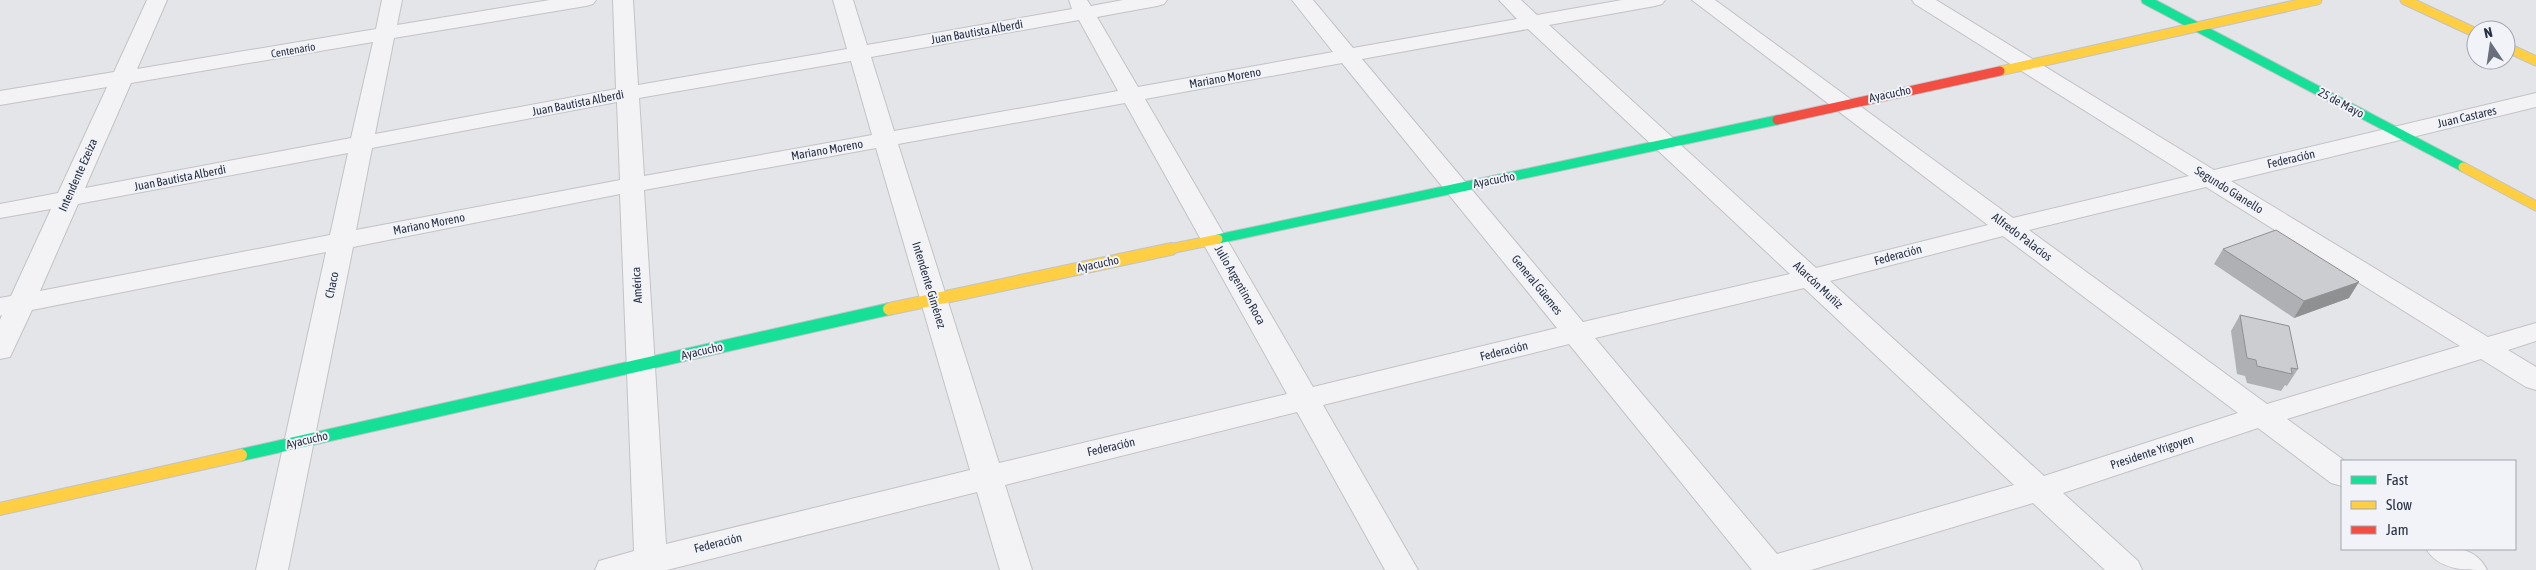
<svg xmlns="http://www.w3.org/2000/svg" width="2536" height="570" font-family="'Asap Condensed',sans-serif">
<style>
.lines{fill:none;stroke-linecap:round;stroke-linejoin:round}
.street-casing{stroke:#c2c3c6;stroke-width:2}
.fast-far1-casing{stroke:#c2c3c6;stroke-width:11}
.fast-casing{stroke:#c2c3c6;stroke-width:14}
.slow-far1-casing{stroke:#c2c3c6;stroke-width:11}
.slow-casing{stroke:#c2c3c6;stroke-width:14}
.jam-casing{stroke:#c2c3c6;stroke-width:11}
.street{fill:#f3f3f5;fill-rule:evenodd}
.fast-far1{stroke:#16e098;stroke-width:9}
.fast{stroke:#16e098;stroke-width:12}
.slow-far1{stroke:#ffcf43;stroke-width:9}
.slow{stroke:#ffcf43;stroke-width:12}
.jam{stroke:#f24e42;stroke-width:9}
.wall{fill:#afb0b4}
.shaded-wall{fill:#8f9092}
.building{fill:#cccdd1;stroke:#8f9092}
.labels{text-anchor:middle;stroke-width:4;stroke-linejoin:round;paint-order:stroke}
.far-street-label{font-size:11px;fill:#293043;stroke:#f1f3f8}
.street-label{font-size:12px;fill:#293043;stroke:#f1f3f8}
</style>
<rect width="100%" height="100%" fill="#e4e5e8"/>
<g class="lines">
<defs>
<path id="street" d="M147 0H167L137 69 376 29 382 0H402L397 25 550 0H596L593 4 586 6 394 38 375 134 616 89 613 0H633L638 85 847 49 833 0H853L867 45 1072 9 1069 0H1087L1091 6 1123 0H1167L1164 4 1157 6 1097 17 1138 87 1333 52 1292 0H1313L1353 48 1517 19 1499 0H1521L1537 15 1622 0H1665L1662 4 1655 6 1549 25 1816 268 1988 225 1692 0H1715L2013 218 2189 176 1915 4 1912 0H1936L2214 170 2536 93V107L2231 181 2488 337 2536 323V341L2508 350 2536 367V390L2526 387 2481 359 2287 419 2345 461H2342V486L2331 483 2258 428 2063 493 2138 561 2142 570H2105L2033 503 1811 570H1752L1569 344 1323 405 1418 570H1385L1297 412 1005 485 1032 570H1000L977 492 667 570H595L599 561 634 551 620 194 353 247 288 570H256L326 252 32 310 10 357 0 359V320L2 315 0 316V298L11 296 51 209 0 218V204L58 193 107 87 0 105V91L114 72ZM1079 20 1118 91 894 131 871 57ZM1528 29 1790 274 1583 322 1362 59ZM373 42 351 138 85 188 131 83ZM851 61 872 135 644 176 639 98ZM1342 63 1557 328 1313 387 1145 99ZM617 102 620 180 356 230 372 148ZM1125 103 1287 394 999 463 898 144ZM876 148 970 470 666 544 644 190ZM348 153 330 235 40 291 78 204ZM2206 187 2460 346 2267 404 2029 230ZM2003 236 2238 413 2044 476 1830 281ZM1804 288 2014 485 1777 554 1595 338Z
M2426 549C2450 547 2475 545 2487 570 2462 570 2440 570 2426 549Z"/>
<path id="fast-far1" d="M2146 0 2463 167
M1218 239 1777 120"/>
<path id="fast" d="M241 455 889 309"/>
<path id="slow-far1" d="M2405 0 2476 33
M2506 47 2536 61
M2000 71 2317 0
M2463 167 2536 206
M1165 250 1218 239"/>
<path id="slow" d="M889 309 1171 249
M0 509 241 455"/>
<path id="jam" d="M1777 120 2000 71"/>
</defs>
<!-- street casing -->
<use href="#street" class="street-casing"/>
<!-- fast-far1 casing -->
<use href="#fast-far1" class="fast-far1-casing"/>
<!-- fast casing -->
<use href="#fast" class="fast-casing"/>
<!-- slow-far1 casing -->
<use href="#slow-far1" class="slow-far1-casing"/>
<!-- slow casing -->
<use href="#slow" class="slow-casing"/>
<!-- jam casing -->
<use href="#jam" class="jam-casing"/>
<!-- street -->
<use href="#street" class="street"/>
<!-- fast-far1 -->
<use href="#fast-far1" class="fast-far1"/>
<!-- fast -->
<use href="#fast" class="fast"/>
<!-- slow-far1 -->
<use href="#slow-far1" class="slow-far1"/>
<!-- slow -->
<use href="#slow" class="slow"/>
<!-- jam -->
<use href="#jam" class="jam"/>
</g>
<!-- wall -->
<path class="wall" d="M2223 249 2349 298 2294 318 2214 264Z
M2240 315 2298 369 2287 386 2285 385 2281 391 2247 383 2245 376 2237 374 2231 331Z"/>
<!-- shaded-wall -->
<path class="shaded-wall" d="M2359 282 2349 298 2294 318 2304 301Z"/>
<!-- building -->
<path class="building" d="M2276 230 2359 282 2304 301 2223 249Z
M2240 315 2289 326 2298 369 2291 368 2292 374 2257 366 2256 360 2247 358Z"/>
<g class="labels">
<!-- far-street labels -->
<g class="far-street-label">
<text transform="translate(293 50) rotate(-10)" y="4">Centenario</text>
</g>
<!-- street labels -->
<g class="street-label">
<text transform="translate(977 32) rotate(-10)" y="4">Juan Bautista Alberdi</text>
<text transform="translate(1225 78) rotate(-10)" y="4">Mariano Moreno</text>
<text transform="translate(1890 94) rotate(-12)" y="4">Ayacucho</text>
<text transform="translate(578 103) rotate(-11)" y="4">Juan Bautista Alberdi</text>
<text transform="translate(2341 103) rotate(28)" y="4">25 de Mayo</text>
<text transform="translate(2467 117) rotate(-13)" y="4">Juan Castares</text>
<text transform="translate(827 150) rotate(-10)" y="4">Mariano Moreno</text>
<text transform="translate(2291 159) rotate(-13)" y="4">Federación</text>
<text transform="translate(78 175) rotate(-66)" y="4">Intendente Ezeiza</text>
<text transform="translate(180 178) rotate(-11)" y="4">Juan Bautista Alberdi</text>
<text transform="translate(1494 180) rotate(-11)" y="4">Ayacucho</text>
<text transform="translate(2229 190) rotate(32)" y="4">Segundo Gianello</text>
<text transform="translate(429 224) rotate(-11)" y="4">Mariano Moreno</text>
<text transform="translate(2022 237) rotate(37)" y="4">Alfredo Palacios</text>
<text transform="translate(1898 255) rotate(-15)" y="4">Federación</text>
<text transform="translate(1098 264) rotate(-12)" y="4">Ayacucho</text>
<text transform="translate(332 285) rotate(-78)" y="4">Chaco</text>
<text transform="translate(637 285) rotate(-93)" y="4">América</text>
<text transform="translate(929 285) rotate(73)" y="4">Intendente Giménez</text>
<text transform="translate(1240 285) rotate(60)" y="4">Julio Argentino Roca</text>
<text transform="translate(1537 285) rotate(51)" y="4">General Güemes</text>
<text transform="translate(1818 285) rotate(43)" y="4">Alarcón Muñiz</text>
<text transform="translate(702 351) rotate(-13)" y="4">Ayacucho</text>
<text transform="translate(1504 351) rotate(-14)" y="4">Federación</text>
<text transform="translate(307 440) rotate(-13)" y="4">Ayacucho</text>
<text transform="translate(1111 447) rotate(-13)" y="4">Federación</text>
<text transform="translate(2152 452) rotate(-18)" y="4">Presidente Yrigoyen</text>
<text transform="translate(718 543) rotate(-14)" y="4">Federación</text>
</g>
</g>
<!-- legend -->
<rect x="2341" y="460" width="175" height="90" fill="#f1f3f8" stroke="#a1a5b0"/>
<rect x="2351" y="476" width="25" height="8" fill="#16e098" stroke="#a1a5b0"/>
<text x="2386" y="485" font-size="15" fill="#293043">Fast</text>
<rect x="2351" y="501" width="25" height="8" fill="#ffcf43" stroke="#a1a5b0"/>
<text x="2386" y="510" font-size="15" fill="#293043">Slow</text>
<rect x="2351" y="526" width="25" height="8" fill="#f24e42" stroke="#a1a5b0"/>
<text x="2386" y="535" font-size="15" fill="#293043">Jam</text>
<!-- north arrow -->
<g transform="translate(2491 45) rotate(347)"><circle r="24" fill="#f1f3f8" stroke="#a1a5b0"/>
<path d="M0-4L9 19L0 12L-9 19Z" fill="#6a6f7d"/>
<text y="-8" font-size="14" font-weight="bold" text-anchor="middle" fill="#293043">N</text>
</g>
</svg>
